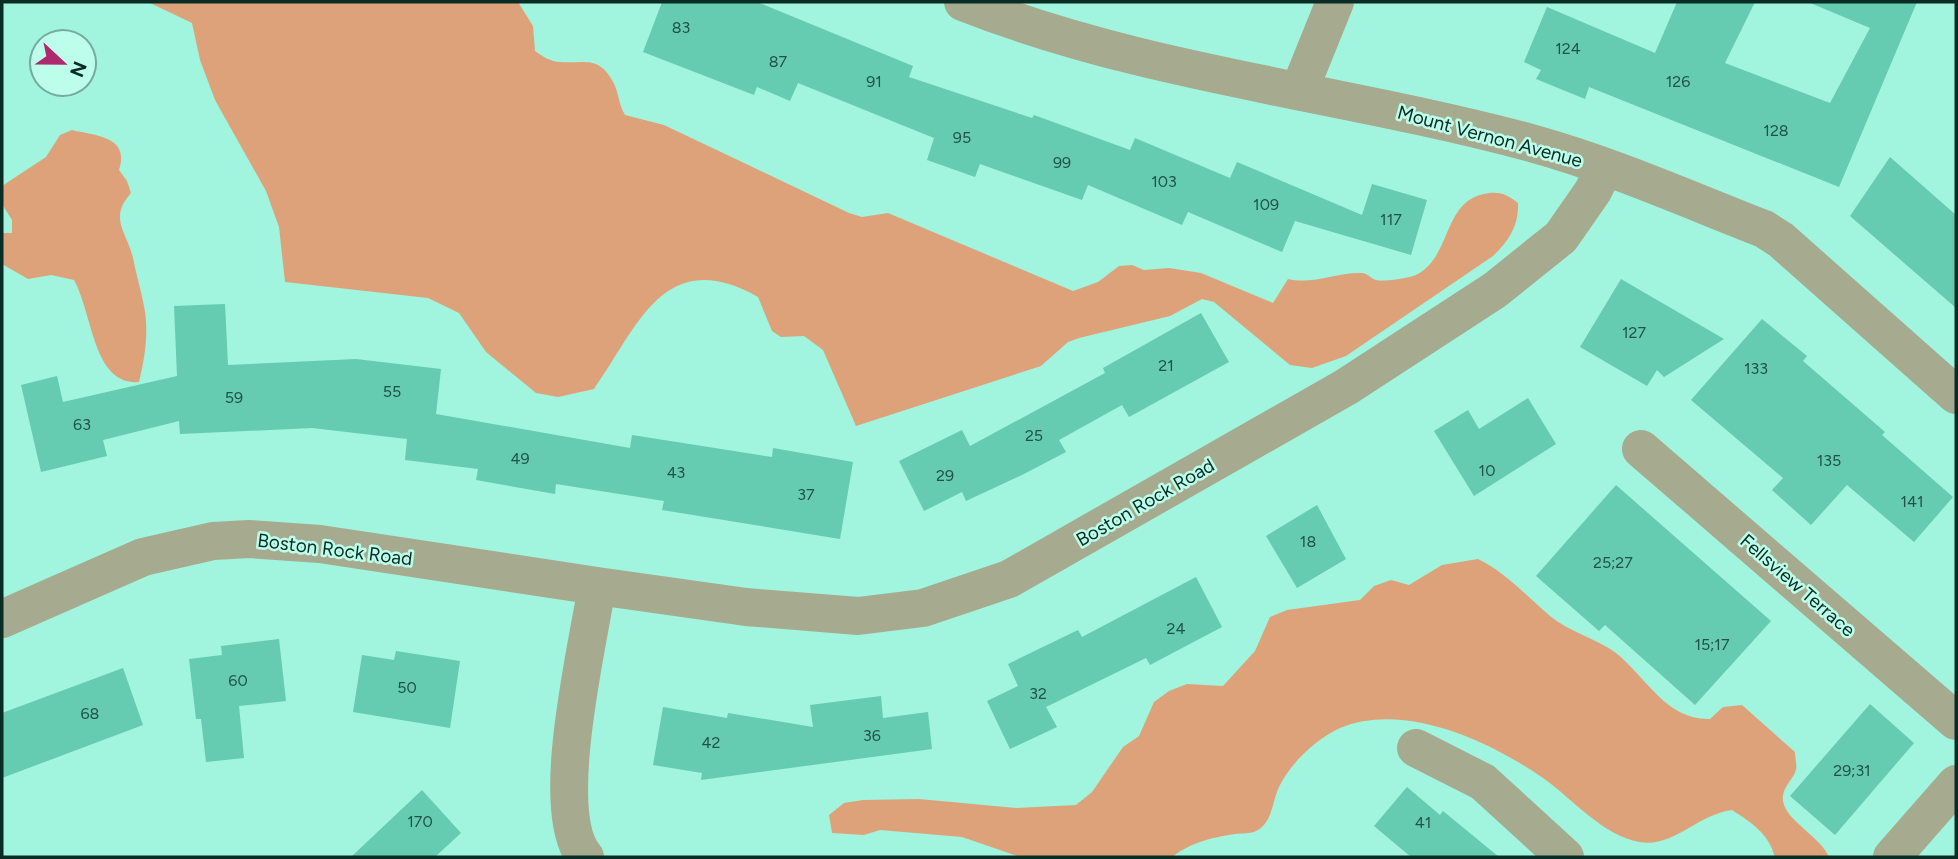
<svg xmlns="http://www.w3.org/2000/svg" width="1958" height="859" font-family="Figtree,sans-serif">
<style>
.green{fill:#dea27a}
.building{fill:#65cbb1}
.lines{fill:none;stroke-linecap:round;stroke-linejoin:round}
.minor{stroke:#a6aa8e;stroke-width:38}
.labels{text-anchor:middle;stroke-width:5;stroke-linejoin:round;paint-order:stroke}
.number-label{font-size:16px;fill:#205448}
.street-label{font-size:19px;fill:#092d25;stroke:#bdfeeb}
</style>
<rect width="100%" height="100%" fill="#a1f4dd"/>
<!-- green -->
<path class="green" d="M148 2H518L533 26 535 51C542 56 551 62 560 62 582 64 598 55 612 80 619 91 618 104 625 115L664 125 849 213 862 217 888 213 1073 291 1098 282 1119 266 1132 265 1144 270 1169 268 1201 273 1273 303 1288 279C1314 285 1336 272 1362 273 1369 274 1370 278 1376 280 1384 282 1411 278 1418 274 1453 254 1442 199 1489 193 1501 192 1508 195 1518 203 1519 225 1509 241 1493 256L1346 356 1312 368 1290 365 1214 302 1202 299 1170 316 1079 338 1068 342 1041 366 856 426 823 350 804 336 781 337 772 331 758 297C664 244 638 327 594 389L558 397 536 393 486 352 459 313 428 298 285 282 279 227 266 191 215 100 200 60 192 23Z
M72 130C96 136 130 136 119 170L127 181 131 193C108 219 127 232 133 258 136 274 141 290 144 306 149 331 145 358 139 382 93 386 93 314 74 280L51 275 28 279 2 264V233H12V220L2 204V186L46 157 60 135Z
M1478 559C1508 574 1525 595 1550 616 1569 632 1596 638 1616 653 1647 678 1666 720 1710 719L1723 707 1742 705 1795 752C1795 757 1797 765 1796 770 1793 780 1781 788 1783 801 1786 821 1821 837 1829 857H1775C1768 833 1752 823 1732 810 1696 815 1674 848 1639 842 1602 835 1573 799 1543 778 1490 741 1404 701 1340 728 1317 738 1291 763 1280 785 1272 800 1273 823 1256 831 1251 834 1241 833 1235 834 1210 838 1192 842 1172 857H1020L962 837 880 830 864 835 832 833 829 815 844 803 863 800 919 799 1016 808 1076 805 1092 792 1123 747 1139 736 1154 702 1169 691 1187 684 1223 686 1255 651 1270 617 1287 610 1360 600 1374 586 1391 580 1409 585 1442 565Z"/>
<!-- building -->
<path class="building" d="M662 2H757L913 66 909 77 1032 118 1034 115 1130 150 1135 138 1230 178 1237 162 1362 215 1372 184 1427 200 1411 255 1295 221 1282 252 1188 212 1182 225 1088 185 1082 200 980 164 975 177 927 160 934 138 798 83 790 101 757 87 754 95 643 52Z
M1677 2H1755L1725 63 1830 103 1870 28 1808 2H1917L1839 187 1589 87 1585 99 1536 79 1541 70 1524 62 1547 7 1655 53Z
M1890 157 1956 215V308L1850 216Z
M1621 279 1724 339 1664 377 1657 370 1647 386 1580 347Z
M225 304 228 365 356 359 441 369 436 414 630 448 632 435 772 457 773 448 853 462 840 539 662 510 664 501 556 484 555 494 476 480 478 469 405 460 407 439 312 428 180 434 179 421 103 440 107 456 41 472 21 385 57 376 63 402 177 376 174 306Z
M1201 313 1229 362 1129 417 1122 405 1059 440 1066 452 1022 475 966 501 962 492 924 511 899 461 962 430 970 446 1105 373 1103 368Z
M1762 319 1807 356 1803 361 1885 432 1882 435 1953 497 1914 542 1847 485 1811 525 1772 490 1783 478 1691 400Z
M1528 398 1556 444 1474 496 1434 431 1468 410 1479 429Z
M1616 485 1771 621 1695 705 1605 625 1599 631 1536 576Z
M1317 505 1346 559 1297 588 1266 536Z
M1196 577 1222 627 1150 665 1146 658 1046 707 1057 727 1010 749 987 701 1018 686 1008 664 1078 630 1082 637Z
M279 639 286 701 239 706 244 758 206 762 201 719H196L189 659 222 655 221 646Z
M396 651 460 661 450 728 353 712 362 655 394 660Z
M123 668 143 725 2 778V713Z
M881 696 883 718 928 712 932 749 701 780 702 773 653 765 663 707 727 718 728 713 813 727 810 705Z
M1870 704 1914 743 1835 835 1790 796Z
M1407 787 1440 815 1443 811 1499 857H1411L1374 826Z
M422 790 461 833 435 857H351Z"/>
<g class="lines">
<!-- minor -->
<path class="minor" d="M963 2C1145 74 1342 92 1531 143 1611 165 1687 199 1764 229L1781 240 1956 395
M1299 91 1335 2
M1641 449 1956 721
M597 586 746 607 858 616 923 608 1009 579 1346 387 1495 290 1561 237 1593 191 1605 167
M2 619 143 557 213 541 249 539 320 544 597 586C588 645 547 812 585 857
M1416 748 1483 782 1565 857
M1892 857 1956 784"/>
</g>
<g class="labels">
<!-- number labels -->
<g class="number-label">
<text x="681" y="33">83</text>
<text x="1568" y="54">124</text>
<text x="778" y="67">87</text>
<text x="874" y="87">91</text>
<text x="1678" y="87">126</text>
<text x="1776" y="136">128</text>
<text x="962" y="143">95</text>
<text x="1062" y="168">99</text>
<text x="1164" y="187">103</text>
<text x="1266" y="210">109</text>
<text x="1391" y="225">117</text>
<text x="1634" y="338">127</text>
<text x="1166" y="371">21</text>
<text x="1756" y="374">133</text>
<text x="392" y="397">55</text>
<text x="234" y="403">59</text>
<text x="82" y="430">63</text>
<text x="1034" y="441">25</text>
<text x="520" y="464">49</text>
<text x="1829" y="466">135</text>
<text x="1487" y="476">10</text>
<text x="676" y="478">43</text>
<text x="945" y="481">29</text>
<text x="806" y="500">37</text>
<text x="1912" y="507">141</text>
<text x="1308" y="547">18</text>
<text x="1613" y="568">25;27</text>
<text x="1176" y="634">24</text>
<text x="1712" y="650">15;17</text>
<text x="238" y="686">60</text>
<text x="407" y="693">50</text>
<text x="1038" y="699">32</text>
<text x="90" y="719">68</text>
<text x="872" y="741">36</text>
<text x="711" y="748">42</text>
<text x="1852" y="776">29;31</text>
<text x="420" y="827">170</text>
<text x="1423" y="828">41</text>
</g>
<!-- street labels -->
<g class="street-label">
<text transform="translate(1490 136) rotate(15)" y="7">Mount Vernon Avenue</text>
<text transform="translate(1145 502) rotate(-30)" y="7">Boston Rock Road</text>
<text transform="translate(335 549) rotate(7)" y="7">Boston Rock Road</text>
<text transform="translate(1798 585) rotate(41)" y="7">Fellsview Terrace</text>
</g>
</g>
<!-- border -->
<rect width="1958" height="859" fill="none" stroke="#092d25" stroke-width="7"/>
<!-- north arrow -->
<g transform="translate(63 63) rotate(112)"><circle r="33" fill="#bdfeeb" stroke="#75aa9c" stroke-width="2"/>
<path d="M0-5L12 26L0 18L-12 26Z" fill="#af296e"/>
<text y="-10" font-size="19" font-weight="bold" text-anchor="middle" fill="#092d25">N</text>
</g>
</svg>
